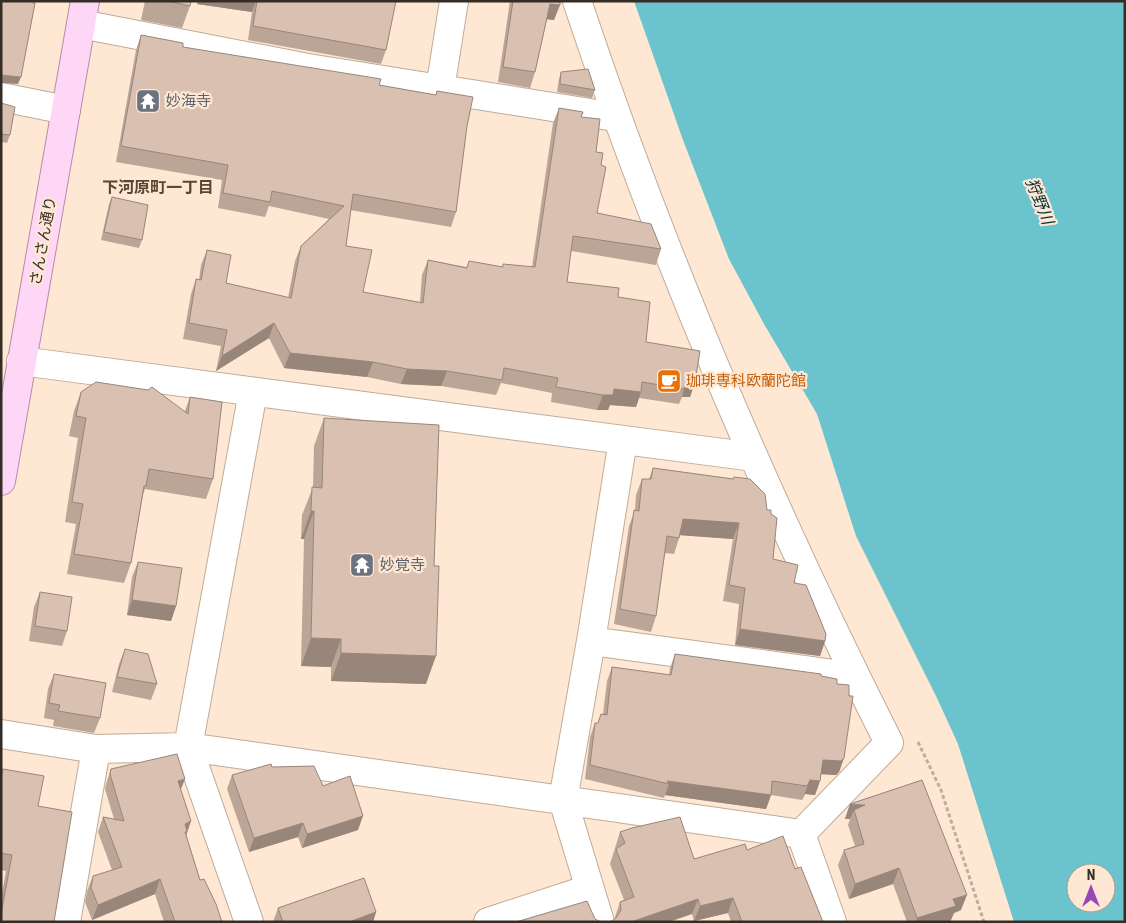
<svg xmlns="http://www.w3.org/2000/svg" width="1126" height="923" font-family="'Roboto Condensed','Noto Sans JP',sans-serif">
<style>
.water{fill:#6ac3cd;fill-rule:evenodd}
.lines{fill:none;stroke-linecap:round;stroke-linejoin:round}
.minor-casing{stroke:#c0ab98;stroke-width:30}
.major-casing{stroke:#b78aaa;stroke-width:30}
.path{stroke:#c0ad9d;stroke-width:3;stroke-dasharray:4 2.5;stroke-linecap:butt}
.minor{stroke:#fff;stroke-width:28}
.major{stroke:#fed7f7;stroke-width:28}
.wall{fill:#bba597}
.shaded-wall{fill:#98867b}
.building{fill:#d9c0b0;stroke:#98867b}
.labels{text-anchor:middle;stroke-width:4.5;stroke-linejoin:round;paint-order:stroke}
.worship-label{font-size:15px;fill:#5b616d;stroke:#fee7d3;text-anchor:start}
.street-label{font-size:15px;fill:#352d25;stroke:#fee7d3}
.food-label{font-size:15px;fill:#c56008;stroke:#fee7d3;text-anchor:start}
.neighbourhood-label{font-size:16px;font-weight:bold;fill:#594736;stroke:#fee7d3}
.water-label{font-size:16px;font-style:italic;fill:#033035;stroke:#fee7d3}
</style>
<rect width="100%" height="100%" fill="#fee7d3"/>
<!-- water -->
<path class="water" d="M634 1H1125V922H1014L958 744 937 698 856 536 817 414 764 324 729 259 683 140ZM1076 873H1106V903H1076Z"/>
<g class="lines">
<defs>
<path id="minor" d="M577 1C662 256 768 503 889 743L801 834
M81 24 308 68 615 117
M440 89 454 1
M1 97 66 110
M21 361 754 457
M591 641 856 677
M1 734 96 749 188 747 801 834
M801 834 832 922
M66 922 96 749
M249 922 188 747 253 392
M488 922 589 889
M600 922 563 800 591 641 623 440"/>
<path id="major" d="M1 481 85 1"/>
</defs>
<!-- minor casing -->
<use href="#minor" class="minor-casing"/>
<!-- major casing -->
<use href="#major" class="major-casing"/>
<!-- path -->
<path class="path" d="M918 742 941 790 984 922"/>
<!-- minor -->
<use href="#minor" class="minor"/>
<!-- major -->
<use href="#major" class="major"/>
</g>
<!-- wall -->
<path class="wall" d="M145 1H191L190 6 182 28 141 20Z
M197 1H396L386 50 381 64 248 40 252 12 197 4Z
M510 1H560L554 20 547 19 535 72 530 88 498 82Z
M141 35 183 47 379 85 436 95 437 91 467 126 456 212 451 227 350 210 346 246 363 292 420 302 422 275 428 260 466 267H503V264L532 267 553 123 559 108 583 112 581 117 601 165 597 213 661 249 656 265 571 251 567 282 618 297 646 342 695 382 690 397H682L679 404 639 398 636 407 610 405 608 410H597L551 402 552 393 501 383 496 395 441 386 401 384 367 377 284 368 269 338 216 371 221 346 183 339 191 294 196 279 199 280 201 265 207 250 226 283 288 298 295 261 301 246 329 219 269 206 265 217 218 208 222 180 116 162 136 50Z
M561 72 595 90 592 98 557 92 559 79Z
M1 103 10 135 7 143 1 142Z
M112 197 142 240 139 248 101 240 109 204Z
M81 392 185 411 190 397 213 479 206 499 145 489 143 495 131 563 124 583 67 574 76 524 65 522 78 438 69 436 74 411Z
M324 418 434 566 426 684 331 681V667L301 666 304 539H301L302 515 313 487 314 446Z
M653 468 733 479 734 477 773 559 794 583 825 641 820 656 735 645 739 604 723 601 733 539 680 535 674 554 665 553 656 616 651 632 614 624 629 526 635 510 636 495 642 479H649Z
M138 562 176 606 171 621 127 615 132 577Z
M40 592 67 631 62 646 29 641 34 607Z
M125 649 157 684 151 700 112 692 119 664Z
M675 654 821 676 844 758 839 772 836 775 821 774 820 781 815 795 805 794 802 800 771 795 766 809 665 795 664 798 585 779 590 737 595 723H598L601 714H603L607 681 612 667 669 675 670 668Z
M54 674 100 718 94 733 53 726 54 720 44 718 48 689Z
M272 767 323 786 358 830 302 848 298 837 249 852 227 789 232 775Z
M3 769 38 806 1 922V899L6 871 1 870V774Z
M111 769 181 789 186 835 200 880 222 922H164L155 894 92 920 85 902 87 891 93 876 112 870 98 832 103 817 114 819 105 789 106 784Z
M850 804 961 910 954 913 950 922H907L893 884 849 899 838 865 844 850 855 846 848 825 850 819H845Z
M620 832 694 859 747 850 795 869 823 922H731L728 913 694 921 692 914 615 919V917L620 902 624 900 610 864Z
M278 908 376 912 373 922H273Z"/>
<!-- shaded-wall -->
<path class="shaded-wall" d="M198 1H256L252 12 197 4Z
M550 4 560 5 554 20 544 19Z
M1 75 21 77 18 84 1 83Z
M274 323 269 338 216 371 222 356Z
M290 353 373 362 367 377 284 368Z
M407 369 447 371 441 386 401 384Z
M686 381 695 382 690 397H682Z
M614 389 641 392 636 407 610 405 608 410H597L603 395Z
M311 511H314L304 539H301Z
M683 519 739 523 733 539 677 535Z
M132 600 176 606 171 621 127 615Z
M740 629 825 641 820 656 735 645Z
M311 638 341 639 331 667 301 666Z
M341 653 436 656 426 684 331 681Z
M844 758 839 772 836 775 818 774 823 760Z
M185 779 179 794 178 781Z
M810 780 820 781 815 795 805 794 802 800Z
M667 781 771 795 766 809 665 795 669 784Z
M850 804 865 805 854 810 850 819H845Z
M363 816 358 830 302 848 307 834Z
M191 821 186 836H185V824Z
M303 823 298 837 249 852 254 838Z
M899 868 893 884 849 899 855 884Z
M160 879 155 894 92 920 98 905Z
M967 895 961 910 954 913 950 922H916L917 918 953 899Z
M733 898 728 913 694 921 700 906Z
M698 899 692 914 669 922H631Z
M376 912 373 922H349Z"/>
<!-- building -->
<path class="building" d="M1 1H33V3H35L21 77 1 75Z
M168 1H191L190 6Z
M257 1H396L386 50 253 26Z
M513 1H560V5L550 4 535 72 503 67Z
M141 35 183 43V47L381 79 379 85 436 95 437 91 473 97 467 126 456 212 353 194 346 246 372 250 363 292 423 303 428 260 467 268 469 261 503 267V264L535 267 559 108 583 112 581 117 600 119 596 152 603 153 601 165 606 167 597 213 651 224 661 249 573 236 567 282 619 288 618 297 650 302 646 342 700 351 695 382 686 381 684 389 642 382 641 392 614 389 613 395H603L556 387 558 378 504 368 502 380 447 371 407 369 373 362 290 353 274 323 222 356 227 330 189 323 196 279 201 280 207 250 231 255 226 283 291 298 301 246 344 206 272 191 270 202 223 193 228 165 121 146Z
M588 69 595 90 560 84 561 72Z
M1 103 15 107 10 135 1 134Z
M112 197 148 205 142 240 104 232Z
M96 382 148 390 152 387 188 414 190 397 222 402 213 479 149 469 146 486H144L131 563 74 554 83 504 72 502 86 418 76 416 81 392Z
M324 418 439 425 434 566H439L436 656 341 653V639L311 638 314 511H311L312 487 322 488Z
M653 468 733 479 734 477 750 479 765 494 767 510H771V514L777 518 773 559 798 565 794 583 806 585 826 634 825 641 740 629 745 588 729 585 739 523 683 519 679 538 667 536 656 616 620 609 634 510 639 511 642 479H651Z
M138 562 182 568 176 606 132 600Z
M40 592 72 597 67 631 35 626Z
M125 649 148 654 157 684 117 677Z
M675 654 821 674V676L837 679V684L849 685V696H853L844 758 841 761 823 760 820 781 810 780 807 786 772 781 771 795 667 781 669 784 590 765 595 723H598L601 714 607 715 612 667 671 675Z
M54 674 106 683 100 718 58 711 60 705 49 703Z
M177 754 185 779 178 781 191 821 185 824 187 831 185 832 200 880 204 879 216 904 222 922H175L160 879 98 905 91 888 93 876 122 867 103 817 124 821 110 774 111 769Z
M271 764 272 767 314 766 323 786 350 776 363 816 307 834 303 823 254 838 232 775Z
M3 769 44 776 38 806 72 812 54 922H1V914L12 855 1 853V778Z
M922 780 967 895 953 899 956 906 917 918 899 868 855 884 844 850 864 844 854 810 865 805 850 804Z
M680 817 694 859 745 844 747 850 783 836 795 869 801 867 823 922H742L733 898 700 906 698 899 631 922H610L616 918 621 910 620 902 634 897 616 849 625 843 620 832 632 828Z
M364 878 376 912 349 922H283L278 908Z
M587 901 595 919 601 922H516Z"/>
<!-- icons -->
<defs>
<symbol id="temple-square" viewBox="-11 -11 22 22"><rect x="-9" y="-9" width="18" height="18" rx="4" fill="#6b7280" stroke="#fee7d3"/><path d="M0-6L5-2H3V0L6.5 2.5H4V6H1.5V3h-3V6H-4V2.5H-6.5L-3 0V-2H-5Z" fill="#fff"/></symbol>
<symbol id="cafe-square" viewBox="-11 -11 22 22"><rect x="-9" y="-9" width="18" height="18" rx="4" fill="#e8710a" stroke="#fee7d3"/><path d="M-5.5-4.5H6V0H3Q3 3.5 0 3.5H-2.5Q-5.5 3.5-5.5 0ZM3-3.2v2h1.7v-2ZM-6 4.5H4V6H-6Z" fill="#fff"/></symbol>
</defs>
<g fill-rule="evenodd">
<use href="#temple-square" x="134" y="87" width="28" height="28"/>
<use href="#cafe-square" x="655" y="367" width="28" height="28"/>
<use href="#temple-square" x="348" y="551" width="28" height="28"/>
</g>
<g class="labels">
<!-- worship labels -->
<g class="worship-label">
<text x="166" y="106">妙海寺</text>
<text x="380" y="570">妙覚寺</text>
</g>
<!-- street labels -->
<g class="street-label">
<text transform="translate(43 241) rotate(-80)" y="5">さんさん通り</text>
</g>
<!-- food labels -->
<g class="food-label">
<text x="686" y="386">珈琲専科欧蘭陀館</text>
</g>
<!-- neighbourhood labels -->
<g class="neighbourhood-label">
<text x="158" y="193">下河原町一丁目</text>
</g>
<!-- water labels -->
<g class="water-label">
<text transform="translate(1040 201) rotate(68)" y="6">狩野川</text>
</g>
</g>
<!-- border -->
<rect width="1126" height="923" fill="none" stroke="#352d25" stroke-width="5"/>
<!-- north arrow -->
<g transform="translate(1091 888)"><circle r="24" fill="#fee7d3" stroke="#ae9d8d"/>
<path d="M0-4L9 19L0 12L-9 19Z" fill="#9747b7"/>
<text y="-8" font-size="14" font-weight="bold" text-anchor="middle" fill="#352d25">N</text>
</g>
</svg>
